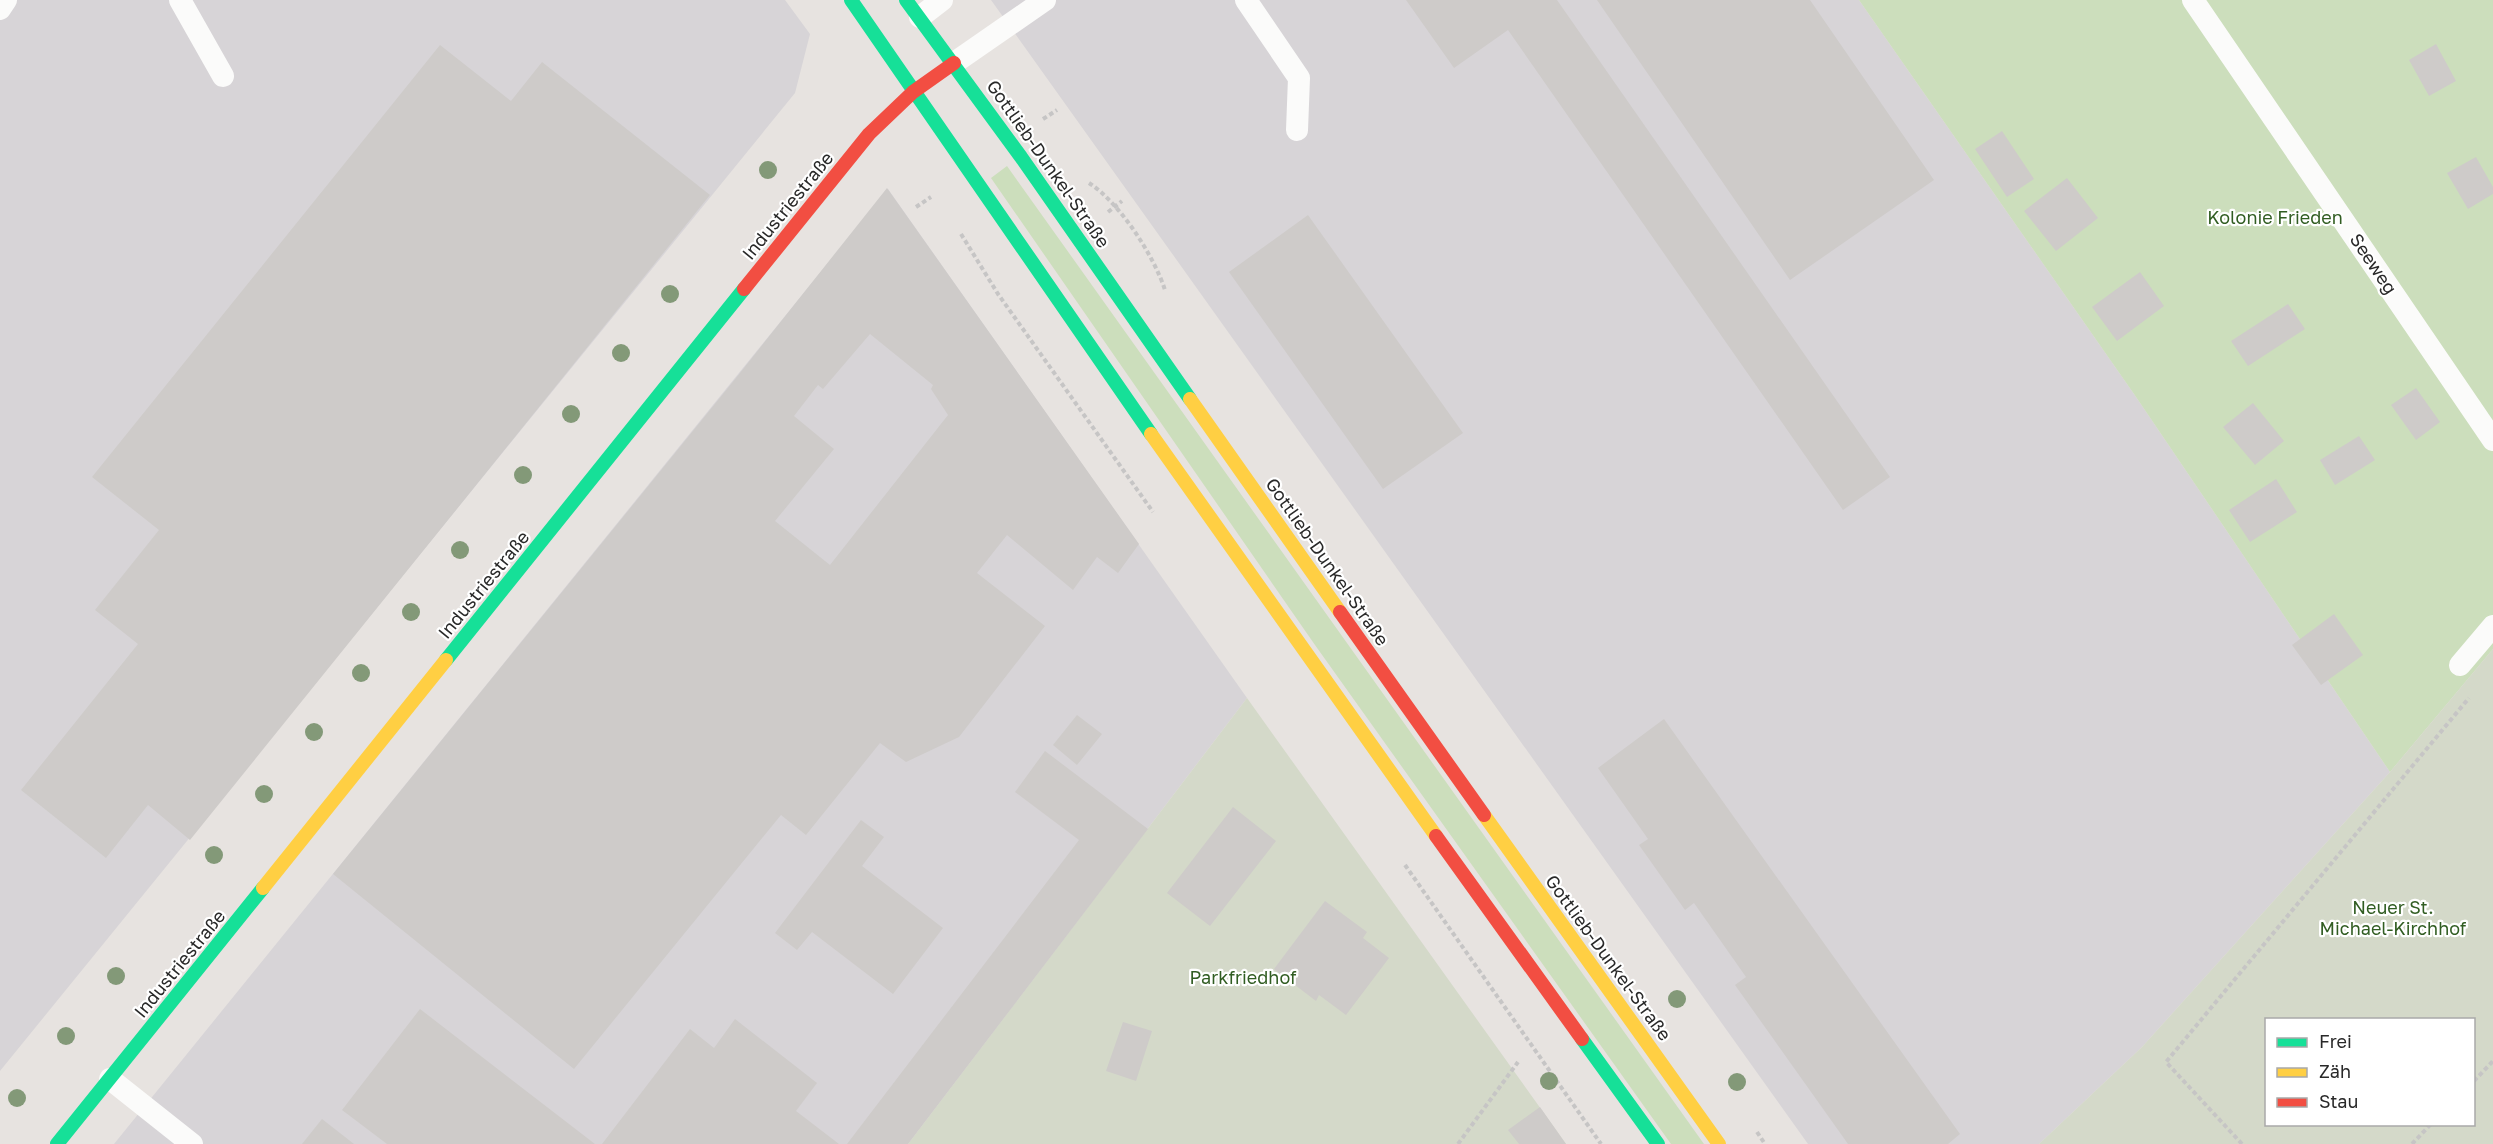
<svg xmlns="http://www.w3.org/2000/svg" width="2493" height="1144" font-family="'Golos Text',sans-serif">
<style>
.industrial{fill:#d7d4d7}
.green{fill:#ccdebc}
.cemetery{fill:#d4d9c9;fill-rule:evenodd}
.building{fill:#cecbc9;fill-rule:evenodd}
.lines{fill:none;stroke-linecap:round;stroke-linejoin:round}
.path{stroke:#c6c5c5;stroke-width:4;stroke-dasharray:4.5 3;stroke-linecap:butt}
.lane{stroke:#fbfbfa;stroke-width:22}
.fast{stroke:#16e098;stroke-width:14}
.slow{stroke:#ffcf43;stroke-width:14}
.jam{stroke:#f24e42;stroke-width:14}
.tree{fill:#839978}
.labels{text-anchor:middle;stroke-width:4.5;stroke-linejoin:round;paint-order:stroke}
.street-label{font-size:18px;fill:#292929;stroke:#fff}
.park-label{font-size:18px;fill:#315d22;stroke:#fff}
</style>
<rect width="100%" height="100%" fill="#e7e3e0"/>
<!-- industrial -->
<path class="industrial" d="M0 0H785L810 34 795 93 0 1071Z
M991 0H1859L2134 394 2390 772 2142 1047 2039 1144H1808Z
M888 189 1247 698 908 1144H114Z"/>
<!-- green -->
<path class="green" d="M1859 0H2493V649L2390 772 2134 394Z
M1007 166 1704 1144H1671L1315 645 991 178Z"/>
<!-- cemetery -->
<path class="cemetery" d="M2493 649V1144H2039L2142 1047 2390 772ZM2266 1020H2474V1124H2266Z
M1247 698 1566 1144H908Z"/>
<!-- building -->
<path class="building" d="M1406 0H1557L1890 477 1843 510 1508 30 1454 68Z
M1597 0H1810L1934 180 1790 280Z
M2436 44 2456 81 2429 96 2409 60Z
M440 45 511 101 542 62 710 195 190 840 148 805 106 858 21 790 138 644 95 610 159 530 92 477Z
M2002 131 2034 179 2007 197 1975 149Z
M2476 157 2493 187V194L2468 209 2447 173Z
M2067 178 2098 218 2056 251 2024 211Z
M887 188 1139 544 1118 573 1097 557 1073 590 1007 535 977 573 1045 626 959 737 906 762 880 743 806 835 781 815 574 1069 333 874 740 373ZM870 334 933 385 931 389 948 415 830 565 775 521 834 449 794 416 818 385 823 389Z
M1308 215 1463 433 1383 489 1229 272Z
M2140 272 2164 306 2117 341 2092 307Z
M2288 304 2305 329 2248 366 2231 341Z
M2416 388 2440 422 2416 440 2391 405Z
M2253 403 2284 441 2255 465 2223 427Z
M2359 436 2375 460 2335 485 2320 460Z
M2276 479 2297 512 2250 542 2229 510Z
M2334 614 2363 655 2321 685 2292 645Z
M1077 715 1102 734 1077 765 1053 745Z
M1664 719 1960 1134 1948 1144H1848L1735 985 1746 977 1694 903 1685 910 1639 845 1648 839 1598 768Z
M1045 751 1148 829 908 1144H847L1079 840 1015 792Z
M1233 807 1276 841 1210 926 1167 893Z
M861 820 884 837 862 866 943 928 893 994 812 932 797 950 775 933Z
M1325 901 1367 932 1363 938 1389 958 1346 1015 1319 995 1316 1001 1274 969Z
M420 1009 595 1144H387L342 1110Z
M735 1019 817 1083 796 1111 839 1144H602L690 1029 714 1048Z
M1123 1022 1152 1031 1136 1081 1106 1071Z
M1540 1107 1566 1144H1519L1508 1130Z
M322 1119 354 1144H302Z"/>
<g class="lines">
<!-- path -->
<path class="path" d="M1043 119 1057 110
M1089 183C1120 203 1154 256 1165 290
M916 207 931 197
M1108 212 1122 201
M961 234 998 294 1153 512
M1405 865 1601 1144
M2474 1081 2493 1061
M1757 1132 1765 1144
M1458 1144 1518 1062
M2242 1144 2166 1062 2469 698
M2412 1144 2431 1124"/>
<!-- lane -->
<path class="lane" d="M180 0 223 76
M1246 0 1299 78 1297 130
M2193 0 2493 440
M0 9 6 0
M920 17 942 0
M954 63 1045 0
M2460 665 2493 626
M110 1079 192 1144"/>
<!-- fast -->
<path class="fast" d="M851 0 1151 434
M906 0 1021 157 1190 399
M446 660 744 289
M1582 1039 1658 1144
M57 1144 263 888"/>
<!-- slow -->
<path class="slow" d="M1190 399 1340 612
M1151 434 1436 836
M1484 815 1719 1144
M263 888 446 660"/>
<!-- jam -->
<path class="jam" d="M744 289 869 134 913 92 954 63
M1340 612 1484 815
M1436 836 1582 1039"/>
</g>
<!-- trees -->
<g class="tree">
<circle cx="768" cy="170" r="9"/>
<circle cx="670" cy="294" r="9"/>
<circle cx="621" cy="353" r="9"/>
<circle cx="571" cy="414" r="9"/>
<circle cx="523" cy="475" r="9"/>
<circle cx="460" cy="550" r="9"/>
<circle cx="411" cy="612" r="9"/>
<circle cx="361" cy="673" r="9"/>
<circle cx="314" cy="732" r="9"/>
<circle cx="264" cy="794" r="9"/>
<circle cx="214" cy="855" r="9"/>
<circle cx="116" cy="976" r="9"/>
<circle cx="1677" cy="999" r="9"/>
<circle cx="66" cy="1036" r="9"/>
<circle cx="1549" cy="1081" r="9"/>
<circle cx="1737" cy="1082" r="9"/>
<circle cx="17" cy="1098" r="9"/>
</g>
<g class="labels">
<!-- street labels -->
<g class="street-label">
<text transform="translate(1048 164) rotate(55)" y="6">Gottlieb-Dunkel-Straße</text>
<text transform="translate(788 206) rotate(-51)" y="6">Industriestraße</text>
<text transform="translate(2373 264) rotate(56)" y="6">Seeweg</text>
<text transform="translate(1327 562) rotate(55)" y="6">Gottlieb-Dunkel-Straße</text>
<text transform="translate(484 585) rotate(-51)" y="6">Industriestraße</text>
<text transform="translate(1608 958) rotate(54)" y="6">Gottlieb-Dunkel-Straße</text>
<text transform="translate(180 964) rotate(-51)" y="6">Industriestraße</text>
</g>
<!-- park labels -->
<g class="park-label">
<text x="2275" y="224">Kolonie Frieden</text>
<text x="2393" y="914">Neuer St.<tspan x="2393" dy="21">Michael-Kirchhof</tspan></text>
<text x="1243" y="984">Parkfriedhof</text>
</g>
</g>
<!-- legend -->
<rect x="2265" y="1018" width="210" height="108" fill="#ffffff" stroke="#a9a9a9" stroke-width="1.5"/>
<rect x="2277" y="1038" width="30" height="9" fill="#16e098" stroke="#a9a9a9" stroke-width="1.5"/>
<text x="2319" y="1048" font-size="18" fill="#292929">Frei</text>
<rect x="2277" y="1068" width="30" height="9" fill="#ffcf43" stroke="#a9a9a9" stroke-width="1.5"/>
<text x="2319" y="1078" font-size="18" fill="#292929">Zäh</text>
<rect x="2277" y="1098" width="30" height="9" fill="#f24e42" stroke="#a9a9a9" stroke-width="1.5"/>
<text x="2319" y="1108" font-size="18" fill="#292929">Stau</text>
</svg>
